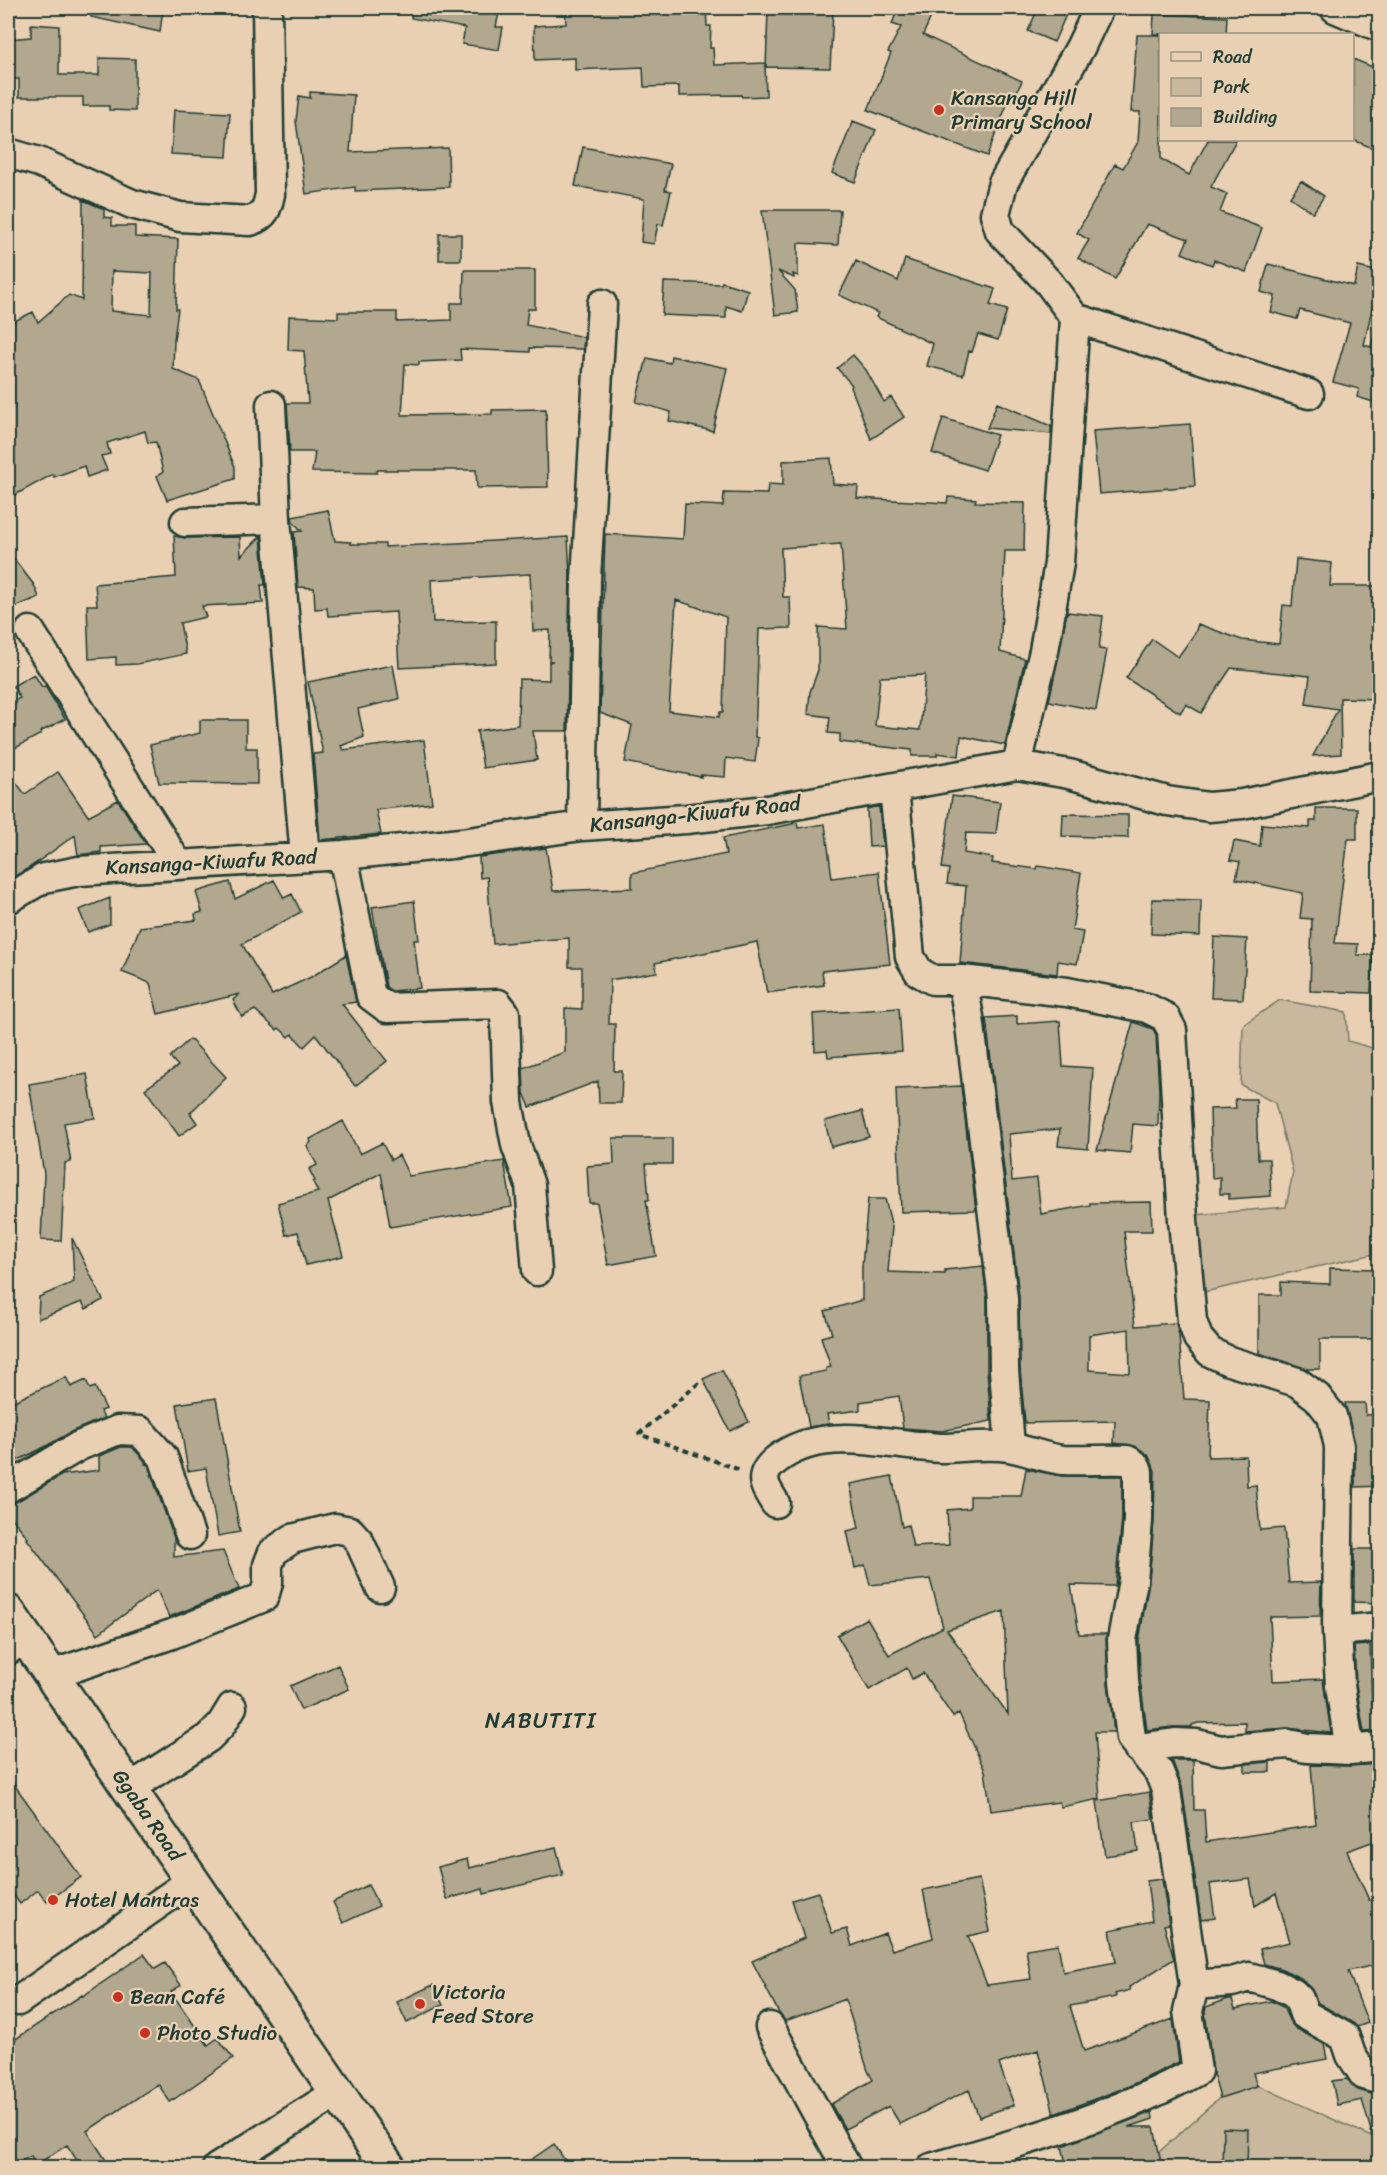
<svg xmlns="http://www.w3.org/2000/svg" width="1387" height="2175" font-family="Sriracha,sans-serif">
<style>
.green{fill:#c9b89d;stroke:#747a68;stroke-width:1.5}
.building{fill:#b2a78f;stroke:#1f3d34;stroke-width:1.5;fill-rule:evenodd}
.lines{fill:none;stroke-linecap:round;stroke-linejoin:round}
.minor-casing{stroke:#1f3d34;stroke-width:33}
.major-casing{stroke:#1f3d34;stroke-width:38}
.path{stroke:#1f3d34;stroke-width:4;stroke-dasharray:6 4.5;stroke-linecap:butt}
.minor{stroke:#ead0b2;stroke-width:28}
.major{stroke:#ead0b2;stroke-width:33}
.poi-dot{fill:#c8321e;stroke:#ead0b2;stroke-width:2}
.labels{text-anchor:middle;stroke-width:4.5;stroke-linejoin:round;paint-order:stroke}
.poi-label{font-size:21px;fill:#1f3d34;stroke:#ead0b2;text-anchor:start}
.street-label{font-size:21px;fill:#1f3d34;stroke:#ead0b2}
.neighbourhood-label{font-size:22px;letter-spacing:1.5px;fill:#1f3d34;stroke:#ead0b2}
</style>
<rect width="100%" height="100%" fill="#ead0b2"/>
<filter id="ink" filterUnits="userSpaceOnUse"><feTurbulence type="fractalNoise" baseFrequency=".0167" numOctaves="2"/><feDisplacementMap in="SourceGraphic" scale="12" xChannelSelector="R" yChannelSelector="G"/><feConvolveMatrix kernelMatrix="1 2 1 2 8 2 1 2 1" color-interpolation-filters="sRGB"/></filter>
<g filter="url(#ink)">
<!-- green -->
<path class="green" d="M1280 1000 1346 1012 1348 1041 1379 1050V1253L1204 1292 1195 1215 1286 1207 1293 1172 1275 1103 1241 1085 1243 1025Z
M1242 2078 1379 2140V2167L1141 2168Z"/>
<!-- building -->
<path class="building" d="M92 8H163L160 32 91 17Z
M412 8H500L496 27H503L499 50 462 44 465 28 411 18Z
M565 8H706L707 26H711L710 48H713L714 65 765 63 766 96 742 97 741 95 679 96V86L644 87 643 67 575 70V58L535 60 534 26 566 24Z
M898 8H935L923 35 1022 81 1011 103 1008 102 987 156 868 110 891 53 888 52 901 27 892 24Z
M1038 8H1069L1054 42 1028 31Z
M768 10 833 13 830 68 766 67Z
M1154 14 1227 17 1226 34H1153Z
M31 24 59 26V75H99V58L135 59V111L109 110V106H83V97H19V79H8V39L31 37Z
M1137 35H1161V159L1189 175 1208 140H1236L1211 187 1227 194 1220 212 1262 228 1246 272 1214 260 1212 265 1182 253 1188 239 1147 224 1115 279 1078 258 1089 240 1077 233 1115 164 1123 168 1138 142 1140 112H1131Z
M1353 59 1380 70V151L1353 140Z
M310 92 354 95 350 152 448 148 449 187 355 191V187L306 194 296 121 299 96 310 98Z
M174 110 230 113 227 157 171 154Z
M853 121 876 130 855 182 832 173Z
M583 147 671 164 665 190 671 191 663 225 658 224 654 244 641 242 644 199 575 186Z
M1301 181 1324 196 1313 213 1290 197Z
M83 200 104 209V217L112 218V226H135V237L178 239 176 309H178L174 340 173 369 199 380 235 467V479L167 500 157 476 163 472 156 442 148 443 145 431 107 443 110 454 101 456 107 470 87 477 84 466 54 477 53 474 8 499V324L33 312 38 322 69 295 82 300ZM112 271 152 273 151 315 111 311Z
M762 210H840L838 245 798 243V276L793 274 794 278 778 271 795 290 798 312 775 315Z
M439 234H461V260H439Z
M905 259 995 289 990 305 1007 310 998 340 978 334 972 352 969 351 963 375 927 366 933 344 876 317 878 313 839 295 856 261 898 281Z
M1268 264 1354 286 1358 267 1380 272 1364 345 1371 347 1373 339 1380 340V404L1357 397 1359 389 1333 382 1350 323 1300 310 1297 319 1271 312 1275 296 1261 292Z
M464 270H535V309H528L526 325 584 337 583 349 530 348V352L460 349 461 360 419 362V365L405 364 402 415 492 414V410L546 409 548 487 477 488 476 470H377V473L312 472 315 452H290L287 403H308L304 351 288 350 289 316 338 318V312H397V322L451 320V303H463Z
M664 282 721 284 722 282 748 290 742 311 726 306V318L662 315Z
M853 355 866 370 884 402 891 397 904 417 871 439 851 387 852 385 837 368Z
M671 356 727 368 713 431 669 421 671 412 636 402 647 358 670 363Z
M997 403 1051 426V434L987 428Z
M943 418 997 435 985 470 932 453Z
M1190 424 1195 486 1099 494 1093 431Z
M831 458 833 484 858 486 857 498 947 503 948 497 976 499 975 502 1025 503 1024 551H1005L1000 652 1025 659 1005 745 961 736 959 756 937 753V756H912V750L840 742V734L828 733 830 717 808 714 810 692 818 670V627L847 629 841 544 781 548 783 597H790L791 628 759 629 755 737 758 738 755 762 726 758 725 777 701 775V777L625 762 632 725 600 713 605 534 683 539 685 504 723 506 724 493 767 494 768 484 783 485V461ZM676 600 726 617 723 712H720L719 717 669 711ZM925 675 920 730 875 726 880 677Z
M328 510 335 541 351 542V544H385V547L568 537 570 575 567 731H533L537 760 483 768 477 731 518 725 519 679 549 680V662L553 661H549L550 630 533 631 530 574 431 580 433 622 496 621V663L399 668 396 612 328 616 327 608 315 609 314 588 298 587 294 532 302 531 293 522 292 517Z
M174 536 186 538 240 537 241 556 261 536 265 585H261L263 603 202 606 206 617 180 623 186 654 137 664 116 665V657L89 659 87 605H97L95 584 176 577Z
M8 551 34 585 39 597 8 610Z
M1296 559 1332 563 1330 586H1380V699L1340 698 1341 754 1313 756 1338 709 1306 704 1310 676 1231 668 1201 713 1186 704 1180 713 1126 678 1152 639 1178 657 1195 633 1198 624 1242 640 1279 644 1283 605 1292 606Z
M1067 612 1103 616 1099 649 1107 650 1096 710 1049 701Z
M393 665 399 699 358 709 364 737 341 746 343 750 424 740 432 803 376 810 381 834 320 840 313 754 323 753 308 682Z
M34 674 42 687 45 686 65 719 40 732 41 734 8 752V704L20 698 13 686Z
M200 720H246V748H257V784L159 783 150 745 200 733Z
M8 772 25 794 58 772 88 816 118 800 146 844 101 847V852L78 855 75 835 29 868 8 880Z
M952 796 1000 802 996 834 966 833 964 853 993 858 992 863 1037 869 1038 866 1081 873 1072 930 1083 932 1077 964 1058 961 1057 974 960 963 966 886 947 884 949 869 942 868Z
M874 807H879L883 846 869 847 867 809Z
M1316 808H1357V839H1348L1335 943 1358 944 1357 955H1373L1371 993 1310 991 1312 919 1300 918 1303 893 1236 879 1240 862 1230 860 1234 841 1260 846 1262 824 1310 828V821H1316Z
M1063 814 1128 815V838L1062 836Z
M797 823 798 828 825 824 832 878 879 872 890 964 822 971 824 985 767 993 757 942 655 963 657 972 610 980 609 1024H615L614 1071H622L621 1103H599L598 1081 530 1107 524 1093 523 1068 565 1052V1008L582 1009V967H569V938L493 944 487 877 480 878 479 857 546 848 553 891 632 888V873L726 854 723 838Z
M274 880 284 898 292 894 301 912 242 944 272 995 311 977 346 955 356 1002 342 1004 387 1061 355 1086 316 1035 304 1047 292 1034 289 1037 279 1028 277 1030 255 1010 242 1017 233 1000 240 994 158 1014 150 983 122 972 140 927 196 920 195 914 202 912 196 892 230 882 235 899Z
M110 898V924L88 932 79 910Z
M1152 899 1201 900 1200 936 1151 934Z
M414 901 419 940H414L420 988 392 991 386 987 372 907Z
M1214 937 1247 939 1243 999 1211 998Z
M899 1008 902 1051 828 1057 827 1050 815 1051 813 1014Z
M1017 1016V1024L1060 1021 1063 1066 1093 1068 1088 1149 1058 1146 1060 1129 1009 1134 1012 1181 1037 1178 1041 1214 1090 1205V1203L1151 1202 1152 1231H1124L1135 1326 1176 1323 1179 1335 1184 1399 1210 1400 1208 1457 1246 1456 1247 1486 1256 1485 1260 1530 1284 1528 1289 1583 1321 1582 1320 1616 1270 1617 1273 1681 1323 1679 1331 1733 1287 1728 1245 1731V1722L1198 1723 1192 1725V1727H1173L1147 1730 1140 1680 1139 1641 1149 1581 1154 1521 1155 1471 1152 1463 1148 1455 1135 1446 1114 1443 1115 1421 1025 1423 1020 1369 1019 1296 986 1018ZM1129 1329 1130 1373 1089 1370V1335Z
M1133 1022 1153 1029 1156 1035 1159 1091 1158 1126 1133 1124 1130 1153 1097 1150Z
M190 1039 226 1077 190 1113 197 1123 179 1136 145 1089 178 1066 170 1057Z
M87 1074 95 1118 64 1123 71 1162 65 1163 61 1241 41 1240 44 1174 29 1084Z
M961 1086 976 1210 901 1212 896 1089Z
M1235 1099H1256L1258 1159H1269L1271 1196 1229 1199V1194H1220V1177L1212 1178 1210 1109 1236 1108Z
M862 1111 869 1137 831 1147 825 1121Z
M343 1121 360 1154 382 1143 391 1160 399 1155 409 1176 504 1161 512 1207 390 1227 381 1173 328 1201 343 1256 306 1265 298 1232 286 1235 278 1203 318 1192 313 1182 315 1181 309 1169 317 1165 307 1146 311 1142 310 1139Z
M613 1138H672V1164H646L649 1200H646L656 1256 608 1265 597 1203H589L587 1166 614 1164Z
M868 1199H885L892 1227 888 1272 945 1274V1270L983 1266 987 1299V1370L991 1421 942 1431 903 1428 899 1396 860 1402V1410L827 1414 829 1424 809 1427 799 1376 826 1371V1368L831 1367 821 1337 832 1334 825 1311 862 1300V1266Z
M72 1238 103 1300 86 1309 82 1302 38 1319 39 1297 74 1282Z
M1330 1268 1377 1269V1339H1320V1369H1307L1259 1353V1295H1281V1282L1330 1284Z
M722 1370 749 1422 730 1431 703 1379Z
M66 1377 71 1387 86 1380 90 1389 95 1387 106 1409 100 1411 104 1418 73 1431 39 1450 8 1465V1404Z
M216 1398 240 1532 218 1536 206 1468 188 1471 177 1404Z
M1345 1403H1365L1366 1415 1380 1414V1486L1355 1487V1443Z
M121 1447H132L145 1461V1464L148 1465 174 1538V1557L223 1551 239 1589 169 1617 157 1590 98 1634 27 1539 28 1538 8 1513V1504L16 1502 62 1475 99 1470V1456Z
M1026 1469 1062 1476H1122V1519L1115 1586 1071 1585 1079 1634H1106L1108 1682 1114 1732H1095L1100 1799 1061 1807 1059 1802 991 1811 985 1771 959 1713 953 1717 923 1673 912 1679 907 1668 869 1690 837 1635 867 1618 889 1655 943 1627 930 1579 870 1585 865 1565 855 1568 847 1531 859 1528 850 1484 892 1476 902 1527 908 1525 913 1547 949 1545 947 1510 970 1508V1496H1021ZM1004 1611 1008 1714 947 1630Z
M1354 1549H1380V1603L1354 1602Z
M1370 1645 1372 1705H1380V1731L1364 1732 1356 1684 1354 1646Z
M338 1665 349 1689 301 1710 290 1686Z
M1172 1760H1193L1194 1810H1204L1206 1842 1316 1825 1311 1765 1349 1766 1380 1764V1839L1347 1851 1369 1900 1380 1901V1964L1348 1971 1368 2023 1357 2027 1353 2023 1318 2003 1311 1988 1301 1978 1282 1969 1264 1964 1260 1949 1290 1942 1276 1893 1255 1906 1250 1879 1210 1884 1215 1918 1201 1920 1182 1787Z
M1270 1762V1772H1245V1764Z
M8 1776 81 1877 47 1902 38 1890 20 1904 8 1887Z
M1149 1792 1153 1819 1134 1822 1138 1851 1105 1856 1097 1801Z
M556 1847 563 1875 484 1894 483 1889 447 1899 438 1867 467 1859 469 1868Z
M979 1879 990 1931 968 1936 987 1985 1031 1979 1026 1949 1058 1944 1063 1972 1116 1962 1110 1930 1152 1921 1147 1881 1162 1879 1169 1924 1164 1925 1174 1959 1129 1987 1130 1990 1115 1994 1116 1997 1070 2006 1084 2051 1173 2019 1179 2062 1127 2087 1054 2114 1038 2050 999 2064 1014 2105 979 2117 969 2090 900 2124 889 2106 845 2129 831 2104 873 2080 868 2071 845 1999 785 2021 779 2013 752 1961 804 1938 792 1900 818 1892 832 1933 847 1929 852 1946 885 1933 892 1950 933 1938 923 1890Z
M368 1885 379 1906 343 1923 333 1902Z
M144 1954 155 1969 165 1963 181 1985 171 1992 208 2045 218 2038 233 2058 170 2102 158 2084 87 2131 111 2168H82L67 2145 36 2165 31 2156 8 2168V2044L82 1995 83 1996Z
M433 1985 443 2005 407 2023 397 2002Z
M1228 1999H1232L1235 2009 1271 2001 1283 2007 1289 2020 1295 2028 1324 2044 1327 2059 1253 2073 1257 2086 1220 2098 1213 2073 1205 2012 1206 2007Z
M1347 2079 1358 2090 1380 2096V2140L1374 2141 1362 2100 1337 2105 1332 2081Z
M1152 2112 1153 2119 1129 2127H1154L1162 2168H1067L1062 2146Z
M1223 2128 1248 2129 1247 2168H1222Z
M554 2144 570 2168H519Z"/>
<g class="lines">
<defs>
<path id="minor" d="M1335 8 1380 27
M8 153 39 162 132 204 180 217 250 221C265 216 267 209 270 194L267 8
M1075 318 1309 394
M271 405 276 519
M185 522 276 519 305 857
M30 631 178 864
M1017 765 1044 651 1059 563 1075 318 1049 283 1000 231 995 214 1003 183 1080 48 1099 8
M894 788 910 957 919 972 933 980H962L1067 992 1147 1008 1165 1017 1172 1030 1183 1220 1192 1321 1198 1338 1210 1352 1229 1361 1297 1382 1317 1397 1332 1416 1339 1446 1337 1631 1340 1686 1350 1750 1380 1747
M582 826 586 579 602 304
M343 855 371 996 387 1008 498 1004 505 1013 508 1102 516 1145 530 1185 537 1271
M8 899 44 878 79 871 343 855 461 843 582 826 686 819 767 810 1017 765 1069 774 1167 801 1209 807 1242 804 1380 776
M962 980 969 1017 1003 1298 1004 1370 1010 1447
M8 1488 79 1446 118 1430 140 1431 163 1457 190 1535
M775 1503C764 1485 757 1476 776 1460 823 1423 887 1446 941 1448 963 1448 986 1443 1009 1447 1027 1450 1044 1458 1063 1460 1084 1461 1106 1459 1127 1460L1134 1464 1138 1471V1520L1133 1580 1122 1640 1124 1681 1131 1738 1159 1772 1166 1790 1194 1985 1188 2011 1197 2071C1114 2117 1022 2142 931 2168
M1337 1631 1380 1627
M8 1650 25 1637
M51 1675 172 1634 264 1597 268 1583V1565L273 1552 292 1539 335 1528 350 1531 359 1541 380 1587
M1138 1748 1175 1743 1197 1744 1221 1750 1288 1744 1307 1748 1350 1750
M130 1788 208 1738 221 1725 232 1707
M1194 1985 1232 1982 1249 1977 1277 1985 1293 1993 1299 1999 1304 2014 1345 2037 1351 2055 1364 2075 1380 2080
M18 2001 193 1880
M770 2027 847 2168
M217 2168 338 2092"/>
<path id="major" d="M8 1612 389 2168"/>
</defs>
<!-- minor casing -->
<use href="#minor" class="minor-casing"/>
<!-- major casing -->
<use href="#major" class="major-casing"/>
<!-- path -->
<path class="path" d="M699 1383 639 1434 740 1470"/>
<!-- minor -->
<use href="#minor" class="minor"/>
<!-- major -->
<use href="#major" class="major"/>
</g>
</g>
<!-- markers -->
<g class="poi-dot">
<circle cx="939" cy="110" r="6"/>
<circle cx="53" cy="1900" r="6"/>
<circle cx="118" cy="1997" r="6"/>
<circle cx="420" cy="2004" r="6"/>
<circle cx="145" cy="2033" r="6"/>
</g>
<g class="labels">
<!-- poi labels -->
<g class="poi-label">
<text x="951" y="105">Kansanga Hill<tspan x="951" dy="24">Primary School</tspan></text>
<text x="65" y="1907">Hotel Mantras</text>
<text x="432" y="1999">Victoria<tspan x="432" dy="24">Feed Store</tspan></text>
<text x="130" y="2004">Bean Café</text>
<text x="157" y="2040">Photo Studio</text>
</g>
<!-- street labels -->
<g class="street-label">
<text transform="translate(695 814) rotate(-6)" y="7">Kansanga-Kiwafu Road</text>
<text transform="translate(211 862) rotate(-3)" y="7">Kansanga-Kiwafu Road</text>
<text transform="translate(148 1815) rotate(55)" y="7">Ggaba Road</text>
</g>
<!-- neighbourhood labels -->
<g class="neighbourhood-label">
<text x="541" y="1728">NABUTITI</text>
</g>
</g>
<!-- margin -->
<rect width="1387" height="2175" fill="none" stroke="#ead0b2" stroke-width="30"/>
<rect x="15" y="15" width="1357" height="2145" fill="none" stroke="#1f3d34" stroke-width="2" filter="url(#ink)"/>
<!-- legend -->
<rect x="1159" y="33" width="195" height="108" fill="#ead0b2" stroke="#999580" stroke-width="1.5"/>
<rect x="1171" y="52" width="30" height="9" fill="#ead0b2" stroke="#999580" stroke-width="1.5"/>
<text x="1213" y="63" font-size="18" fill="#1f3d34">Road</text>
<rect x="1171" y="78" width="30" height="18" fill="#c9b89d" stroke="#999580" stroke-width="1.5"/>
<text x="1213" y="93" font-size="18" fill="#1f3d34">Park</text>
<rect x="1171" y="108" width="30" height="18" fill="#b2a78f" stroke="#999580" stroke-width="1.5"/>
<text x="1213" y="123" font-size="18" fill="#1f3d34">Building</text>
</svg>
